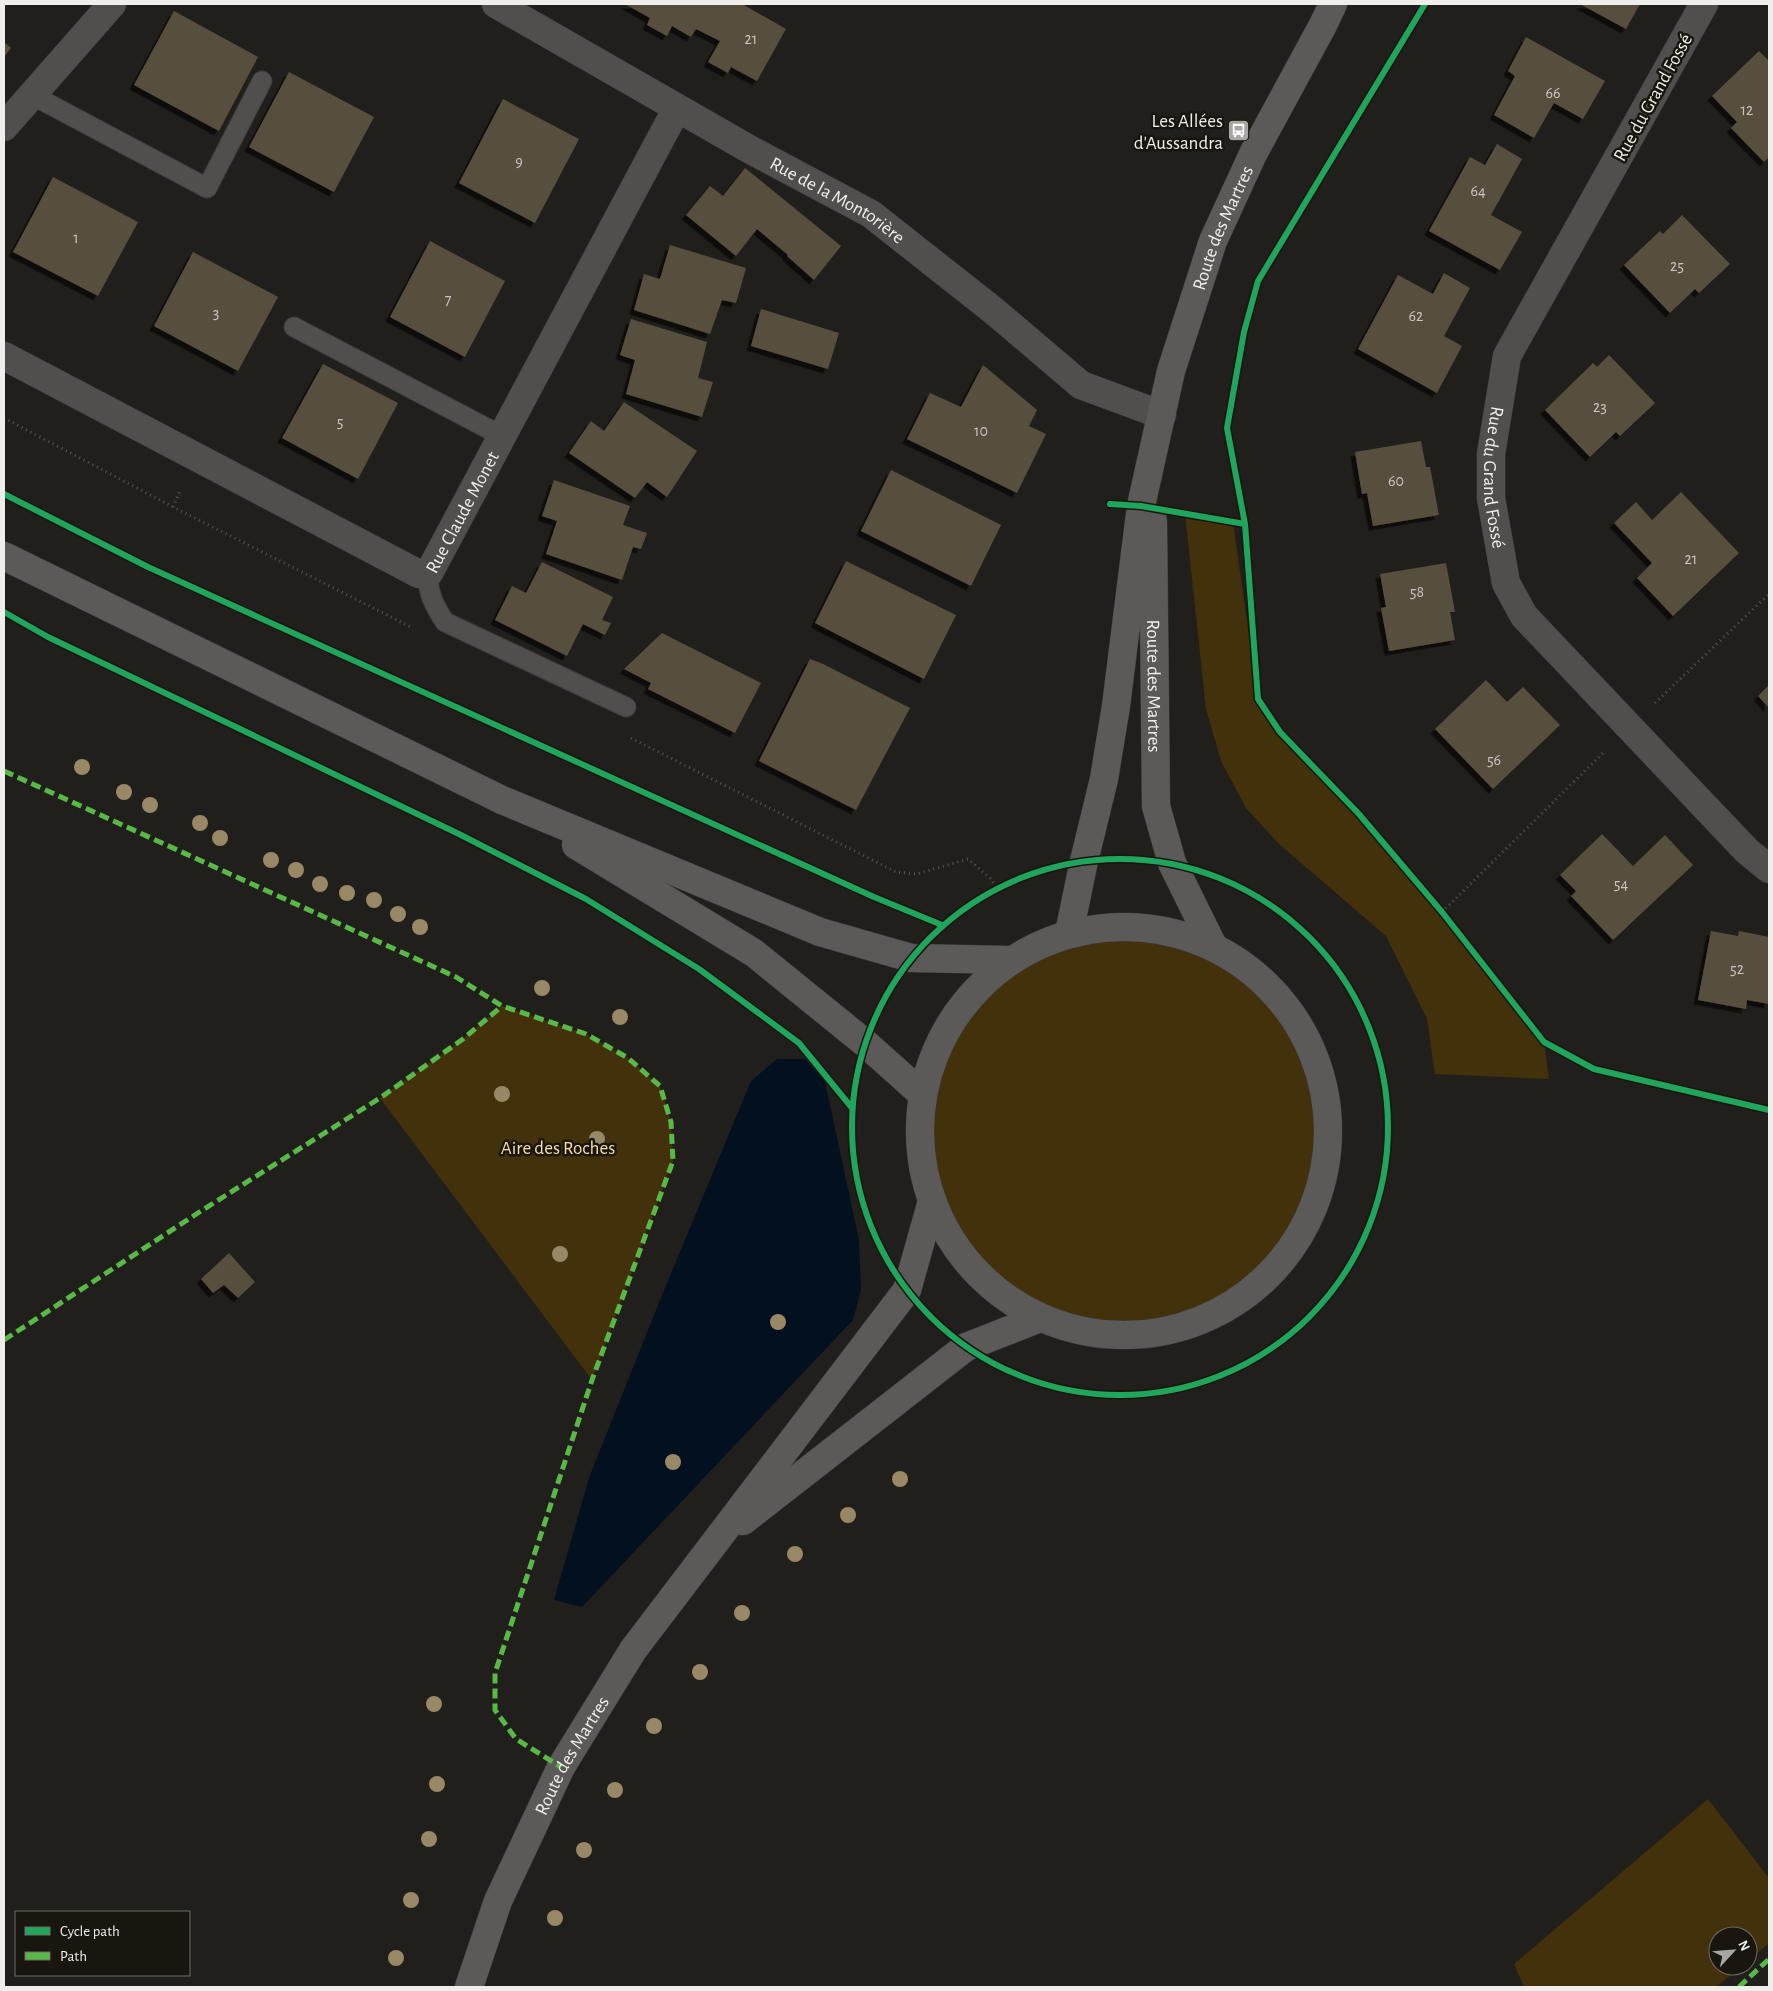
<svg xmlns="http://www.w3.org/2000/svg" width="1773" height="1991" font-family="'Alegreya Sans',sans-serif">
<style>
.green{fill:#42310b}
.water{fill:#031020}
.building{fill:#574f3d;filter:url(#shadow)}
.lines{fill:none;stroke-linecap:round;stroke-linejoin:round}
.service-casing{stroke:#3d3c39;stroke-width:21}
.minor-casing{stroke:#3d3c39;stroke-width:29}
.secondary-casing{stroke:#3d3c39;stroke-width:29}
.path{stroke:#585655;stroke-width:3;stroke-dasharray:1 4;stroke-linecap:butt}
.service{stroke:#504f4e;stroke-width:19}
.minor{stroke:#504f4e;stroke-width:28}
.secondary{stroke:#5b5a58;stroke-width:28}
.quiet{stroke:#58b947;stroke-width:5;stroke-dasharray:10 5;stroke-linecap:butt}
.cycleway-casing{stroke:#191610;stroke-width:9}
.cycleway{stroke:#20a55d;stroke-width:6}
.tree{fill:#998865}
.labels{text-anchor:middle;stroke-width:5;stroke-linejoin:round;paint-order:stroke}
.number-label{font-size:16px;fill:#cac6bf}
.street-label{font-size:19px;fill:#f0eeea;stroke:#191610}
.poi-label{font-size:19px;fill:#f0eeea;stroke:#191610;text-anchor:end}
.park-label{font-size:19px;fill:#fcdea1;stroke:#191610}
</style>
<defs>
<filter id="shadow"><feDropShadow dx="-4.5" dy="4.5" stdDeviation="0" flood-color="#0009"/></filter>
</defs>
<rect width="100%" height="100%" fill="#211f1b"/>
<!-- green -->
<path class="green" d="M1185 514 1233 522 1258 699 1280 732 1358 813 1442 912 1544 1042 1549 1079 1435 1074 1427 1019 1386 936 1279 844 1246 808 1221 761 1206 709Z
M920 1131a204 204 0 1 1 408 0a204 204 0 1 1-408 0Z
M502 1006 586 1034 628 1058 660 1086 671 1122 673 1161 592 1380 380 1098 463 1039Z
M1708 1799 1769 1878V1943L1748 1961V1936H1718V1966H1742L1716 1987H1524L1514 1964Z"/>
<!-- water -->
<path class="water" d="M777 1059H805L825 1082 859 1240 861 1290 853 1320 582 1607 554 1600 590 1475 660 1300 751 1081Z"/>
<!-- building -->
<path class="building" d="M625 4H742L786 29 757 81 731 67 728 73 708 62 720 41 696 29 691 37 672 26 667 36 647 25 650 18Z
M1580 4H1640L1626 29Z
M174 11 258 57 219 131 134 85Z
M1526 37 1605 81 1583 119 1554 103 1534 138 1494 115 1515 76 1508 71Z
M4 42 11 48 4 57Z
M1759 51 1769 61V157L1764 162 1731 128 1737 122 1712 96Z
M289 72 374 117 334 192 249 147Z
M503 99 579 139 535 223 459 183Z
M1497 144 1522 159 1491 215 1522 232 1500 270 1429 231 1470 157 1485 165Z
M745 168 841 246 814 280 787 256 788 255 757 229 736 256 686 215 710 186 723 196Z
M53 177 138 222 98 296 13 252Z
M1682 215 1730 264 1699 293 1695 289 1670 313 1624 265 1660 231 1663 234Z
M430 241 505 281 465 357 390 317Z
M670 245 746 268 736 303 722 300 710 334 634 310 644 274 660 279Z
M193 252 278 297 238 371 154 326Z
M1444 273 1470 288 1444 336 1462 346 1437 393 1358 349 1398 275 1433 294Z
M761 309 839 333 828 369 751 346Z
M631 319 707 342 698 378 713 382 702 417 626 394 635 360 620 355Z
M1609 355 1655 403 1620 436 1616 432 1590 457 1545 410 1593 363 1597 367Z
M323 364 398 403 358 479 282 438Z
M983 365 1037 410 1029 426 1046 434 1017 493 907 439 930 393 961 407Z
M624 402 697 451 667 497 647 482 635 498 569 453 591 421 604 431Z
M1421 441 1426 467H1430L1439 515 1373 526 1367 493 1362 494 1355 452Z
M891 470 1001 525 971 586 861 531Z
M554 480 630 506 623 525 647 533 641 549 633 547 622 580 546 554 557 521 542 516Z
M1681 492 1739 553 1673 616 1637 578 1652 563 1614 523 1636 502 1652 520Z
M846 561 956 615 924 679 815 623Z
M542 562 613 597 602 620 611 623 605 635 583 624 567 656 495 620 512 586 526 593Z
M1446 563 1455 612H1450L1455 640 1389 651 1381 608 1386 607 1380 574Z
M662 633 761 683 735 733 648 689 651 683 624 669Z
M810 659 823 664 910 708 856 810 759 761Z
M1486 680 1507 702 1523 687 1560 725 1493 789 1435 729Z
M1769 685V708L1758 696Z
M1602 834 1633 866 1665 835 1693 865 1613 940 1571 896 1576 891 1560 875Z
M1711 931 1738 936 1739 931 1769 937V1004L1747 1000 1746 1009 1698 1000Z
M229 1253 255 1282 238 1298 224 1285 213 1293 201 1279Z"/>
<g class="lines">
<defs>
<path id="service" d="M32 95 207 188 262 81
M294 327 502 436
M429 573C426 591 435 607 445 622L626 707"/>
<g id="minor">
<path id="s1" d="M496 4 749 149 871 214 994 311 1081 385 1162 415"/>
<path id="s2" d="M1704 4 1507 356 1491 454V498L1506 583 1524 616 1747 851 1769 869"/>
<path d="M4 127 112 4"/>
<path id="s3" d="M4 356 419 574 429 573 677 108"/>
</g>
<g id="secondary">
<path id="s4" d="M1153 521 1156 806 1172 863 1213 946"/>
<path d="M4 556 502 800 820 932 911 958 1010 960"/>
<path d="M576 845 754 953 865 1043 922 1094"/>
<circle cx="1124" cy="1131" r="204"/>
<path id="s5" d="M1069 933 1084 861 1104 779 1116 706 1141 506 1171 371 1213 241 1253 154 1323 25 1333 4"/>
<path d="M743 1521 966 1347 1040 1318"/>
<path id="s6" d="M469 1987 498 1901 561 1767 633 1650 907 1290 932 1201"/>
</g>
</defs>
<!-- service casing -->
<use href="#service" class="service-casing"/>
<!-- minor casing -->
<use href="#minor" class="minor-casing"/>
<!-- secondary casing -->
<use href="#secondary" class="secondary-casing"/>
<!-- path -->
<path class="path" d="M4 418 173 507 411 627
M173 507 181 489
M1655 703 1769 594
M631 738 896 872 917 874 968 859 990 878 998 889
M1442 912 1605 751"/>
<!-- service -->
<use href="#service" class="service"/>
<!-- minor -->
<use href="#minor" class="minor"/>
<!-- secondary -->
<use href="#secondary" class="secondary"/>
<!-- quiet -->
<path class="quiet" d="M4 771 456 977 502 1006 586 1034 628 1058 660 1086 671 1122 673 1161 592 1380 495 1673V1710L516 1739 561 1767
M4 1340 201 1211 380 1098 463 1039 502 1006
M1739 1987 1769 1959"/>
<defs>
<path id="cycleway" d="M1425 4 1258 281 1244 332 1227 428 1245 524 1258 699 1280 732 1358 813 1442 912 1544 1042 1594 1069 1769 1110
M4 494 148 567 874 897 942 925
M1110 504 1141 506 1245 524
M4 612 48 637 459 834 586 899 699 969 799 1043 852 1108
M852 1127a268 268 0 1 1 536 0a268 268 0 1 1-536 0Z"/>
</defs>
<!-- cycleway casing -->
<use href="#cycleway" class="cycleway-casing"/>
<!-- cycleway -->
<use href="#cycleway" class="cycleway"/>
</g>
<!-- trees -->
<g class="tree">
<circle cx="82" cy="767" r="8"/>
<circle cx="124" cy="792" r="8"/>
<circle cx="150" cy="805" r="8"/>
<circle cx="200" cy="823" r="8"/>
<circle cx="220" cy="838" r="8"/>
<circle cx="271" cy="860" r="8"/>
<circle cx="296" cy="870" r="8"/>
<circle cx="320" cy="884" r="8"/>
<circle cx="347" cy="893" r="8"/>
<circle cx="374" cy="900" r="8"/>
<circle cx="398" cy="914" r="8"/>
<circle cx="420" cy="927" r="8"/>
<circle cx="542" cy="988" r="8"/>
<circle cx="620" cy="1017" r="8"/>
<circle cx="502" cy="1094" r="8"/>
<circle cx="597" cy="1139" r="8"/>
<circle cx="560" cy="1254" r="8"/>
<circle cx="778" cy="1322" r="8"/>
<circle cx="673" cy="1462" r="8"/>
<circle cx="900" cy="1479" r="8"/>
<circle cx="848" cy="1515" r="8"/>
<circle cx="795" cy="1554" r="8"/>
<circle cx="742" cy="1613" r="8"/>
<circle cx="700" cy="1672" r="8"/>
<circle cx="434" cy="1704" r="8"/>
<circle cx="654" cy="1726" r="8"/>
<circle cx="437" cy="1784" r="8"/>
<circle cx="615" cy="1790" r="8"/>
<circle cx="429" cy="1839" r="8"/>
<circle cx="584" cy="1850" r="8"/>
<circle cx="411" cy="1900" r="8"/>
<circle cx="555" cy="1918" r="8"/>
<circle cx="396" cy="1958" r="8"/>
</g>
<!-- icons -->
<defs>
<symbol id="bus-square" viewBox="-11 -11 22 22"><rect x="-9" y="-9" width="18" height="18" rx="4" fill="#a8a6a2" stroke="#191610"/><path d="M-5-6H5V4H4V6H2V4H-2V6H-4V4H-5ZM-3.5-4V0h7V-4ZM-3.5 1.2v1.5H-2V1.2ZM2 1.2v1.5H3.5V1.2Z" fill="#fff"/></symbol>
</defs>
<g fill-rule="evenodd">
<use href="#bus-square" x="1226" y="118" width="25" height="25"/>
</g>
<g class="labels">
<!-- number labels -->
<g class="number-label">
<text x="751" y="44">21</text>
<text x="1553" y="98">66</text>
<text x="1747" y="115">12</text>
<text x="519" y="167">9</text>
<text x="1478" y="196">64</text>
<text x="76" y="243">1</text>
<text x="1677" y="271">25</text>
<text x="448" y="305">7</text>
<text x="216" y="318">3</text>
<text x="1416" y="321">62</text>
<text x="1600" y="412">23</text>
<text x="340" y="427">5</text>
<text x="981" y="436">10</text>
<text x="1396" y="486">60</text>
<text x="1691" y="564">21</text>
<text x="1417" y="597">58</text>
<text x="1494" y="765">56</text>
<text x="1621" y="889">54</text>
<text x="1737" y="974">52</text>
</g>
<!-- street labels -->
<g class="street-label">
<text transform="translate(1652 97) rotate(-61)" y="7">Rue du Grand Fossé</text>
<text dy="7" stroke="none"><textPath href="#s1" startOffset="394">Rue de la Montorière</textPath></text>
<text dy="7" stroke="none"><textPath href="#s5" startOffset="724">Route des Martres</textPath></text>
<text dy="7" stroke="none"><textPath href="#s2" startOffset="526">Rue du Grand Fossé</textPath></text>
<text dy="7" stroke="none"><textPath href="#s3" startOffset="548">Rue Claude Monet</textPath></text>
<text dy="7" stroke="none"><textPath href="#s4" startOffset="165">Route des Martres</textPath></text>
<text dy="7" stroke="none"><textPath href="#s6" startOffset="254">Route des Martres</textPath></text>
</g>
<!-- poi labels -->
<g class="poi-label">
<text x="1223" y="127">Les Allées<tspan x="1223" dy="22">d'Aussandra</tspan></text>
</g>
<!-- park labels -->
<g class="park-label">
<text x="558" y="1154">Aire des Roches</text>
</g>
</g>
<!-- border -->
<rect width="1773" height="1991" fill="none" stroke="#f0eeea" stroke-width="10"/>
<!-- legend -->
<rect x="15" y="1911" width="175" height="65" fill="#191610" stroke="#6f6c67"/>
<rect x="25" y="1927" width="25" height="8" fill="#20a55d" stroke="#6f6c67"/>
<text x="60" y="1936" font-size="15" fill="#f0eeea">Cycle path</text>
<rect x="25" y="1952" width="25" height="8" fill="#58b947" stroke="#6f6c67"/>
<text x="60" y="1961" font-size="15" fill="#f0eeea">Path</text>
<!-- north arrow -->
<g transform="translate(1733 1951) rotate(64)"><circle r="24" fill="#191610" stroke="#6f6c67"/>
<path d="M0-4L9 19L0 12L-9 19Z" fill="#a8a6a2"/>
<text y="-8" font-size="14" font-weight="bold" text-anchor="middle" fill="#f0eeea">N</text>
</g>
</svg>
